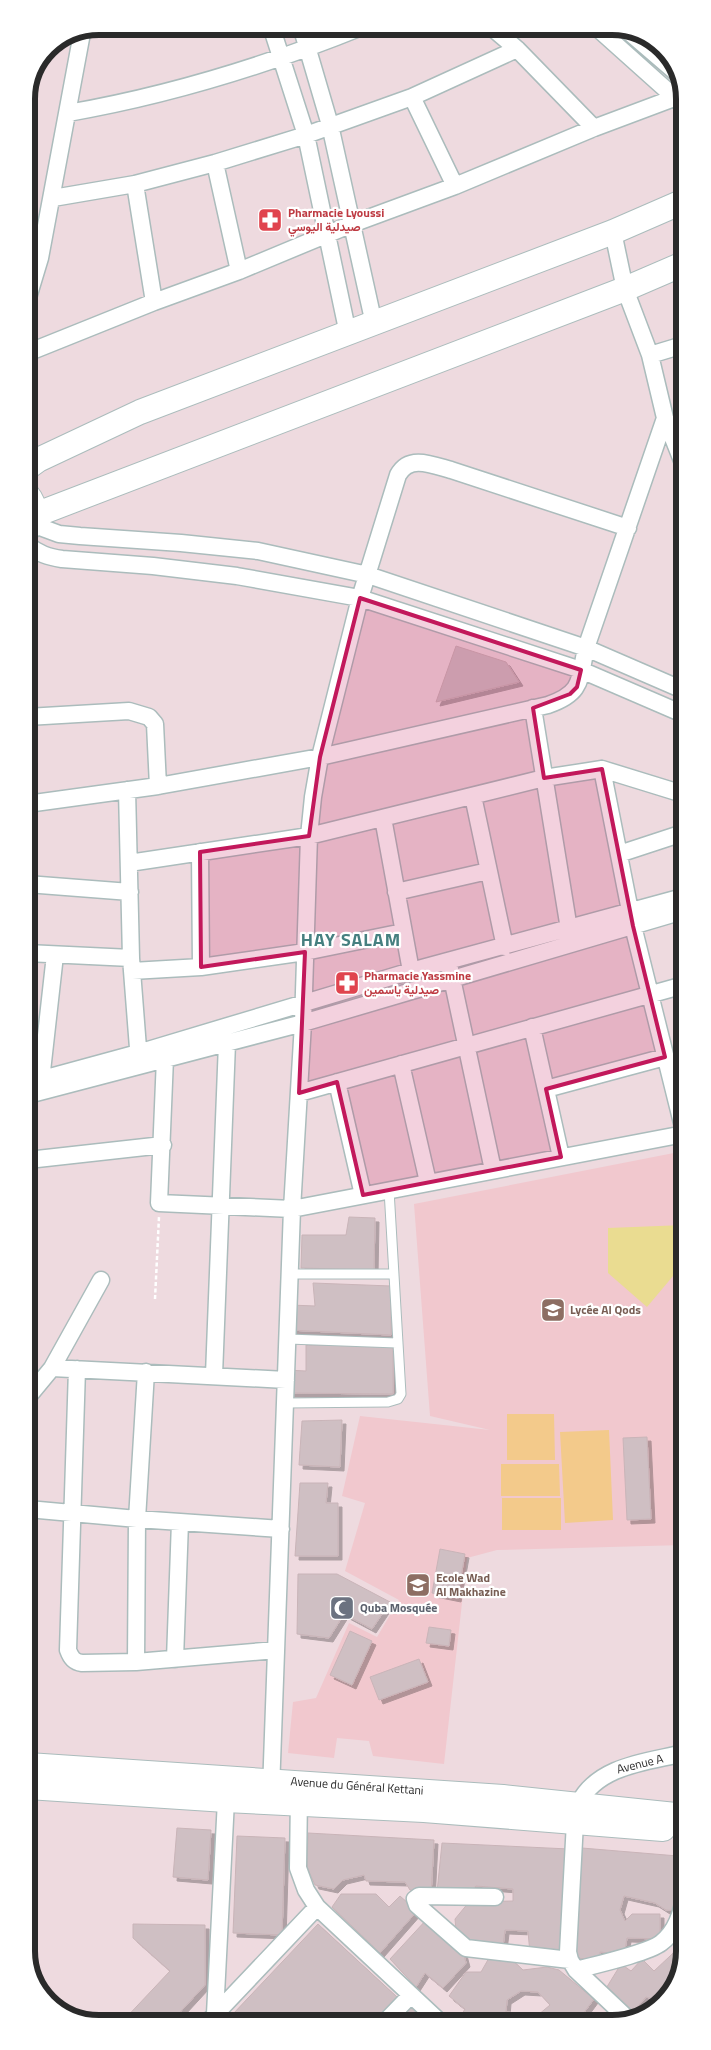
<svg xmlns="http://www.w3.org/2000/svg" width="711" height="2050" font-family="'Titillium Web',Vazirmatn,sans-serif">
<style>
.education{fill:#f1c8ce}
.green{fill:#eadc91}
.pitch{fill:#f3ca8b}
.building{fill:#cfbfc3;stroke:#c9b4b8;filter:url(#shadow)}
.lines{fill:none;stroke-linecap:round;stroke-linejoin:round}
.lane-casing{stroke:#abbcbc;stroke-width:11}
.street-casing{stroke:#abbcbc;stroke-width:19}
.secondary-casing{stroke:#abbcbc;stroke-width:26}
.path{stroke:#fff;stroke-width:2.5;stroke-dasharray:4 2.5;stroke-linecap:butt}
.lane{stroke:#fff;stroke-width:9}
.street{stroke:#fff;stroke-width:16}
.secondary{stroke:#fff;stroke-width:24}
.marked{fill:#c2185b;fill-opacity:0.2;stroke:#c2185b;stroke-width:4;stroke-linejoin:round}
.labels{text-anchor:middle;stroke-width:4.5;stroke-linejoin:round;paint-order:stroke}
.health-label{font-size:12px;font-weight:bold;fill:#be3a42;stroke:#fff;text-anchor:start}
.education-label{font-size:12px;font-weight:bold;fill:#785e54;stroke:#fff;text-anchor:start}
.worship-label{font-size:12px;font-weight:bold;fill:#5b616d;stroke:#fff;text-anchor:start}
.street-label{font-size:12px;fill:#2a2a2a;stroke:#fff}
.district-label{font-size:18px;font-weight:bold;letter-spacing:1px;fill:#468080;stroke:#fff}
.rim{fill:none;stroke:#2a2a2a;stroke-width:6}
</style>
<defs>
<filter id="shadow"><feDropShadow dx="4" dy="4" stdDeviation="0" flood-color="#0004"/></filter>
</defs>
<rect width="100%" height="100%" fill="#eedadf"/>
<!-- education -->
<path class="education" d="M684 1151V1545L497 1550 467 1558 444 1764 373 1756 369 1741 337 1738 334 1758 288 1753 293 1702 316 1698 349 1623 377 1637 399 1600 345 1571 365 1503 342 1496 360 1416 490 1430 430 1416 414 1204Z"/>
<!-- green -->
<path class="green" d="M684 1225V1263L647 1307 608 1273V1228Z"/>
<!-- pitch -->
<path class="pitch" d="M507 1414H554L555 1460H507Z
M609 1430 613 1520 565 1523 560 1432Z
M501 1464H559L560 1496H501Z
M502 1498H561V1530H502Z"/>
<!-- building -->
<path class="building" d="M456 646 506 662 519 682 436 702Z
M349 1217 375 1218 374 1270 301 1268 302 1235H346Z
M313 1283 391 1286V1335L289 1330 291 1305 315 1306Z
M306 1345 393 1346V1394L287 1393V1370L306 1371Z
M342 1420 340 1467 299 1465 302 1421Z
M684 1435V1518L680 1436Z
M647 1437 651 1519 627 1520 623 1438Z
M300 1483H328L326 1503H338V1556H295Z
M440 1549 465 1554 457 1598 432 1593Z
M298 1574H337L390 1602 372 1629 344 1614 329 1638 297 1634Z
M429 1627 451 1630 449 1646 426 1643Z
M350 1631 372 1641 352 1685 330 1675Z
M419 1659 428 1682 379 1700 370 1677Z
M177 1828 211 1830 208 1880 173 1877Z
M308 1833 434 1840 431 1895 410 1890 405 1882 366 1881 364 1875 343 1880 334 1889 315 1885 307 1867Z
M237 1836 285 1838 282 1935 233 1933Z
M442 1843 569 1849 565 1955 530 1954 528 1931 505 1930 503 1946 465 1939 456 1930 455 1919 469 1902 513 1901V1889L476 1886 465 1896 437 1892Z
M582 1848 678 1856 677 1911 666 1910 655 1903 624 1896 620 1910 625 1921 632 1914H660V1939L627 1938 624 1955 600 1952V1960L575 1958 578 1854Z
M341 1894H376L389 1907 400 1896 417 1911 380 1953 332 1907Z
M427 1919 462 1948 466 1963 443 1988 425 1973 416 1987 390 1959Z
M133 1924 205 1925V1985L170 2023H121L170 1971 133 1938Z
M318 1924 397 1997 373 2022 240 2023 232 2015Z
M685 1942V1951L676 1977 657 2000 646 1997 629 2016 605 1990 621 1964 631 1971 642 1959 654 1971Z
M508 1956 523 1970 547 1967 559 1970 594 1999 577 2022H548L538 2015 550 2005 538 1992 521 1991 507 2000 506 2012 516 2013 524 2022H457L465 2009 449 1996 466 1972H481L489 1958Z
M411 2006 429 2022H395Z"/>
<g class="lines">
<defs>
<path id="lane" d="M290 1274H393
M288 1339 397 1343
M285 1403 388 1402 398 1399 401 1394 389 1190"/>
<path id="street" d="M271 26 306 135 348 334
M301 26 330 125 374 324
M490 26 517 49 594 128
M595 26 681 103
M629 32 679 75
M412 97 455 186
M68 113C171 95 268 65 364 26
M215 163 239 271
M135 184 154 302
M53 198 135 184 215 163 306 135 412 97 517 49
M613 232 625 289 650 355 665 418 683 463
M27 301 40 258 82 33
M27 353 154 302 239 271 352 224 455 186 594 128 682 95
M650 355 683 345
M32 524 59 534 80 536 181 543 258 551 368 575 586 648 683 690
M27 544C38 554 49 557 62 559L153 566 237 576 360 598 581 670 683 714
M533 708 569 929
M27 717 129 711 149 717 155 724 158 786
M602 769 633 926 684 1131
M127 790 131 958
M473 796 505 947
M27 804 158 786 320 757 548 705C583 693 579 680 586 648L665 418
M383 818 411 971
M200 852 201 967
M619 854 683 833
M129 863 309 836 544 778 602 769 683 794
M27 884 130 892
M396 892 488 871
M27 953 131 958 139 1061
M450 969 493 1170
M132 971 201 967 305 952 403 932
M532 1027 561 1157
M165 1058 159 1203 292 1209 684 1134
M401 1064 428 1182
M337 1082 363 1195
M28 1083 138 1053 411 971 683 897
M40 1089 55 955
M546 1089 665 1057
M299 1093 684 985
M28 1095 303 1023 683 911
M28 1160 163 1145
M52 1368 286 1380
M77 1369 68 1650C71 1658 74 1662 82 1663L136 1662 276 1650
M214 1375 227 1043
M28 1397 52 1368 101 1280
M28 1509 137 1519 281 1529
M175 1659 180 1522
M136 1662 137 1519 146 1372
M271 1790 292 1209 303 1023 309 836 313 797 320 757 360 598 398 475C409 454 433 465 451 470L628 528
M299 1795 298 1868 306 1890 317 1907
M495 1897 419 1896 415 1899 417 1905 466 1948 570 1960
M576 1970C595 1965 648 1953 661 1943 677 1931 683 1909 685 1891
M630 2021 576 1970 570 1960 568 1952 575 1822C576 1816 577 1809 579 1803 598 1765 648 1762 684 1753
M385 2022 411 1995
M207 2023 317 1907 440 2022
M225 2023 215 2014 226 1800"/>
<path id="secondary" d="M27 468 38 460 140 412 613 232 682 202
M27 494C37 506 36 519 27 531
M35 515 625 289 683 264
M28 1765 503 1797 685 1816
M28 1787 226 1800 424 1810 663 1829"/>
</defs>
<!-- lane casing -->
<use href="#lane" class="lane-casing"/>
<!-- street casing -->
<use href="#street" class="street-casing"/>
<!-- secondary casing -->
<use href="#secondary" class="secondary-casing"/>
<!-- path -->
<path class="path" d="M155 1299 159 1217"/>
<!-- lane -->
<use href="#lane" class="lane"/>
<!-- street -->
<use href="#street" class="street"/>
<!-- secondary -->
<use href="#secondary" class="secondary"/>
</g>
<!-- marked area -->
<path class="marked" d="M360 598 581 670 577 687 570 694 533 708 544 778 602 769 633 926 665 1057 546 1089 561 1157 363 1195 337 1082 299 1093 305 952 201 967 200 852 309 836 320 757Z"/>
<!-- icons -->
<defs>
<symbol id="pharmacy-square" viewBox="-11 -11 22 22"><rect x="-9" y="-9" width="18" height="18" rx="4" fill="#e0444e" stroke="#fff"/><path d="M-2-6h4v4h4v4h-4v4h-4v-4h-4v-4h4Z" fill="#fff"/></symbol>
<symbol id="school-square" viewBox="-11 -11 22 22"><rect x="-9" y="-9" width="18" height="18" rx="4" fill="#8d6e63" stroke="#fff"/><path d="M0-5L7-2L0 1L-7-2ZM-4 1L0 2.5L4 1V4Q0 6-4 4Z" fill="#fff"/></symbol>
<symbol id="mosque-square" viewBox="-11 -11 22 22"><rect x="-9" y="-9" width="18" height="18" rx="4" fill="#6b7280" stroke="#fff"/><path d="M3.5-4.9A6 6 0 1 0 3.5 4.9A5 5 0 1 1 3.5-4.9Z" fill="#fff"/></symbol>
</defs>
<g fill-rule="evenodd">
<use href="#pharmacy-square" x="256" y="206" width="28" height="28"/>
<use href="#pharmacy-square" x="333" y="969" width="28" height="28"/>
<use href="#school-square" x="539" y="1296" width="28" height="28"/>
<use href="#school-square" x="404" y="1571" width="28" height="28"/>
<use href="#mosque-square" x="328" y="1594" width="28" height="28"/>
</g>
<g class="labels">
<!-- health labels -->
<g class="health-label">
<text x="288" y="217">Pharmacie Lyoussi<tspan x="288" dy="14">صيدلية اليوسي</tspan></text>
<text x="364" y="980">Pharmacie Yassmine<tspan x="364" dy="14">صيدلية ياسمين</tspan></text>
</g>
<!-- education labels -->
<g class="education-label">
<text x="570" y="1314">Lycée Al Qods</text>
<text x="436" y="1582">Ecole Wad<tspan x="436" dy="14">Al Makhazine</tspan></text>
</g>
<!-- worship labels -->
<g class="worship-label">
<text x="360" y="1612">Quba Mosquée</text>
</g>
<!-- street labels -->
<g class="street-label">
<text transform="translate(640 1764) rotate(-14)" y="4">Avenue A</text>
<text transform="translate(357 1786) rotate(4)" y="4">Avenue du Général Kettani</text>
</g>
<!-- district labels -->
<g class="district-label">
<text x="351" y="946">HAY SALAM</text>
</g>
</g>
<!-- crop -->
<path d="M0 0H711V2050H0ZM99 35H612A64 64 0 0 1 676 99V1951A64 64 0 0 1 612 2015H99A64 64 0 0 1 35 1951V99A64 64 0 0 1 99 35Z" fill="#fff" fill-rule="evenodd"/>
<path class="rim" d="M99 35H612A64 64 0 0 1 676 99V1951A64 64 0 0 1 612 2015H99A64 64 0 0 1 35 1951V99A64 64 0 0 1 99 35Z"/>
</svg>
